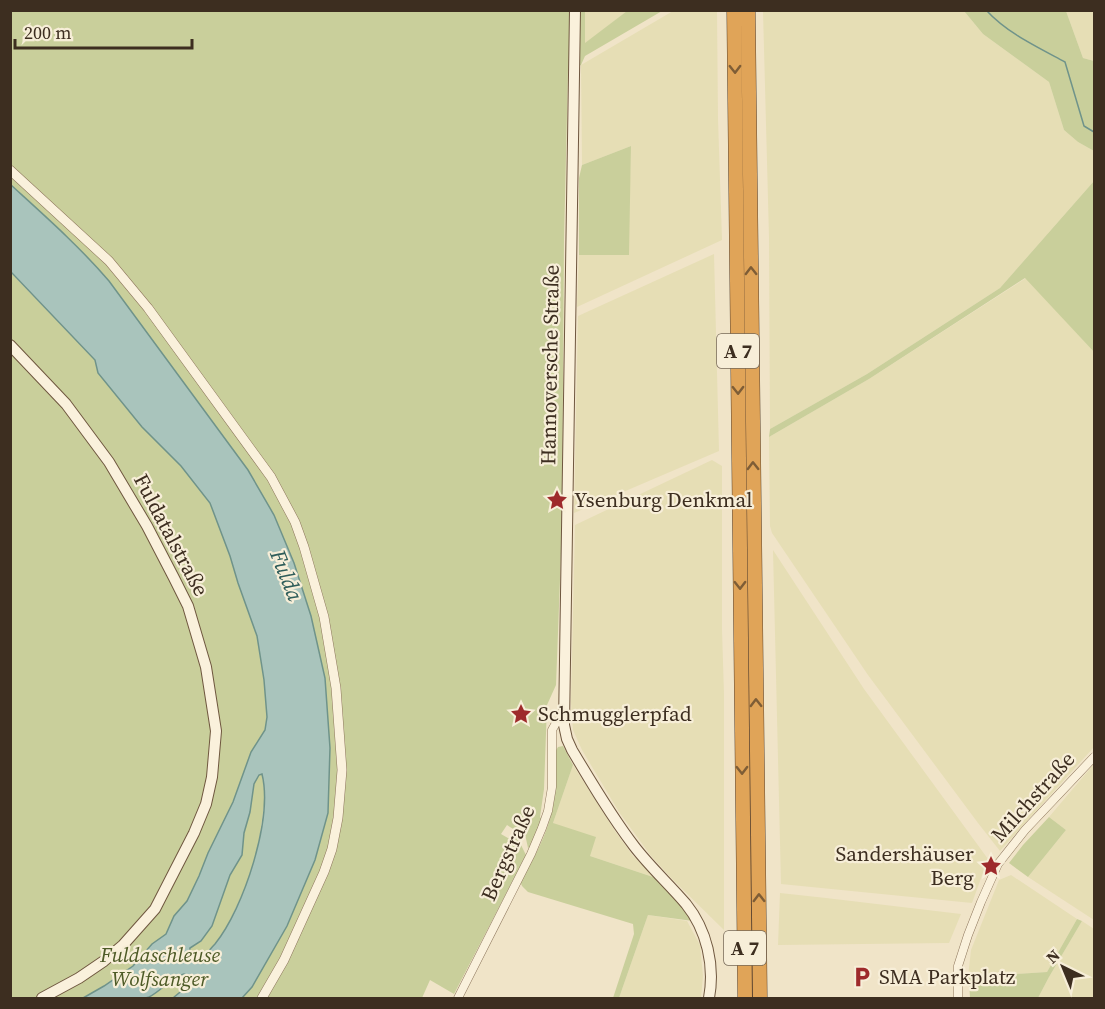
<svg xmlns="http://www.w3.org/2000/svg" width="1105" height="1009" font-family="'Source Serif 4',serif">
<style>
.farmland{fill:#e6deb5}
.green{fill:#c9cf9b}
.water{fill:#a9c4bc;stroke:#6f938a;stroke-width:1.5;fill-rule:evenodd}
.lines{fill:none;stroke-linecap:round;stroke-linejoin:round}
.stream{stroke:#6f938a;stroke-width:1.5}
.minor-casing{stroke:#8d765c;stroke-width:9}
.tertiary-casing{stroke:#8d765c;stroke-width:10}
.secondary-casing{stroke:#6f573f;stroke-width:12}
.motorway-casing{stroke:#5b4430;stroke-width:15}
.minor{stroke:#faf1dc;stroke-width:8}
.tertiary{stroke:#faf1dc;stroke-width:9}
.secondary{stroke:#faf1dc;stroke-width:10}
.motorway{stroke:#e0a458;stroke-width:14}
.oneway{stroke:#7e5d36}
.labels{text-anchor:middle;stroke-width:4.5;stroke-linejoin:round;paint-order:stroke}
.shield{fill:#f7eed8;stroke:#756857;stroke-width:1.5}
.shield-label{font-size:20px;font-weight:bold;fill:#3d2e20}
.street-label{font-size:21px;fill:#3d2e20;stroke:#f7eed8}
.poi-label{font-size:21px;fill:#3d2e20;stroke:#f7eed8;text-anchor:start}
.park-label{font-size:21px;font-style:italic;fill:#4d5a26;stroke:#f7eed8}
.water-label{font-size:22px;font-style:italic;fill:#2f5d5a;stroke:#f7eed8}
</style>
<rect width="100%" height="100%" fill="#f0e4c8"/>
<!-- farmland -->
<path class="farmland" d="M585 11H627L585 44Z
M673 11H717L718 119 722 240 577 307 579 255H628L631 146 582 165 581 65Z
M763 11H964L983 34 1049 82 1064 130 1078 142 1094 151V181L1000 288 867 374 770 429 769 237Z
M1066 11H1094V61L1083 58Z
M714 254 719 451 574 513 578 316Z
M1026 278 1094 352V747L1000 851 978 823 868 675 772 533 770 526 769 437 869 379Z
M712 460 722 466V630L724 694V930L672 879 651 856 619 812 582 750 573 730 571 702 575 525Z
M773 550 864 689 988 859 972 903 781 884Z
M1094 764V920L1028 877 1066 830 1049 817Z
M573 765 615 831 633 856 656 878 590 856 553 823Z
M1011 875 1077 919 1047 972 968 977 971 950 999 880Z
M780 893 826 898 961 914 949 943 778 945Z
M648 915 687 921 700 945 703 976 701 998H619Z
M1082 921 1094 929V998H1038L1049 977Z"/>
<!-- green -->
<path class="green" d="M10 11H585V43L627 11H662L585 56 581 65 568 71 564 240 562 527 556 685 547 705 544 789 540 817 542 819 531 846 528 848 525 834 520 830 518 832 507 825 501 834 513 841 516 837 518 839 526 855 454 994 430 980 422 998H242L252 987 287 926 294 563 274 515 248 470 109 281C79 246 45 216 11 185Z
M964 11H1066L1083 58 1094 61V151L1078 142 1064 130 1049 82 983 34Z
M631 146 629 255H579V178L582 165Z
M1094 181V352L1025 278 869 379 769 437 770 429 867 374 1000 288Z
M10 272 95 360 98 373 142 427 181 466 210 503 230 556 257 636 264 680 267 717 262 773 265 798 258 848 248 882 224 933 190 977 185 988 173 998H11Z
M563 746 573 765 553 823 596 837 590 856 656 878 662 883 693 921 648 915 619 998H613L634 934 633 924 528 892 522 886 520 881C533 861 549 831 552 808 555 789 554 770 555 752L558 747Z
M1049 817 1066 830 1028 877 1009 863 1023 845Z
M1077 919 1082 921 1049 977 1038 998H970L969 981 968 977 1047 972Z"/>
<!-- water -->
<path class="water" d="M11 185C45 216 79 246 109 281L248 470 274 515 294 563 311 616 325 678 330 748 328 813 315 860 287 926 252 987 242 998H173L185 988 190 977 184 974C168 979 163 990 149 997 140 1001 95 999 83 998L104 986 133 966 152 944 166 934 174 916 187 901 199 876 208 853 233 802 251 752 265 730 267 717 264 680 257 636 238 583 230 556 210 503 181 466 142 427 98 373 95 360 11 272ZM262 774C273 819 244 908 215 944 208 951 204 959 194 961L189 957 190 948 201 941 212 926 230 875 242 855 244 833 250 812 254 784 259 775Z"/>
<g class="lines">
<!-- stream -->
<path class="stream" d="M986 10C1007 33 1037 47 1065 62L1084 126 1094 132"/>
<defs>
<path id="minor" d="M458 998 531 854 542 828 548 811 552 787V730L556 723 563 717
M958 998V966L968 935 981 902 998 864 1025 830 1094 757"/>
<path id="tertiary" d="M10 170 109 261 148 308 271 477 295 522 304 547 324 617 336 688 342 770 338 818 332 849 324 872 284 960 262 998"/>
<path id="secondary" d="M575 10 564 725 567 739 572 750C591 782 611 816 634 846 650 867 669 884 686 904 707 930 715 966 709 998
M10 345 66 404 109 462 147 526 174 578 188 606 206 667 216 731 212 777 206 804 194 833 155 909 123 945 104 961 79 978 42 998"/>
<path id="motorway" d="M734 10 745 998
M748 10 760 998"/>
</defs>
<!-- minor casing -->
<use href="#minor" class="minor-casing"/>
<!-- tertiary casing -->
<use href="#tertiary" class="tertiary-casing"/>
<!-- secondary casing -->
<use href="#secondary" class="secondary-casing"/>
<!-- motorway casing -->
<use href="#motorway" class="motorway-casing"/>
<!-- minor -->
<use href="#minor" class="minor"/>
<!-- tertiary -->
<use href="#tertiary" class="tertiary"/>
<!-- secondary -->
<use href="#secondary" class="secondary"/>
<!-- motorway -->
<use href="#motorway" class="motorway"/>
</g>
<!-- one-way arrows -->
<defs><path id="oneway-chevron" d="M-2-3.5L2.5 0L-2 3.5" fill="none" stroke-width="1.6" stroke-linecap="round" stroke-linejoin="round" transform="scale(1.5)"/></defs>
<g class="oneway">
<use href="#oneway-chevron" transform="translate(735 69) rotate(89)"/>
<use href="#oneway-chevron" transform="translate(751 271) rotate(-91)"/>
<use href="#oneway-chevron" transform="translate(738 390) rotate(89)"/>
<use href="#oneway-chevron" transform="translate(753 466) rotate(-91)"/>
<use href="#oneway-chevron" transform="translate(740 585) rotate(89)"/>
<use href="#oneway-chevron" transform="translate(756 703) rotate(-91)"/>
<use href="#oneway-chevron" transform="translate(742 770) rotate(89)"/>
<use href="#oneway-chevron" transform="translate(759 898) rotate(-91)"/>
</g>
<!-- icons -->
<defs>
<symbol id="sight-bare" viewBox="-9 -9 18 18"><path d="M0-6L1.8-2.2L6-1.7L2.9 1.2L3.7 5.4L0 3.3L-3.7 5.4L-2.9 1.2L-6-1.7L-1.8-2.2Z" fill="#9e2a2b" stroke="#f7eed8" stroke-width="2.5" paint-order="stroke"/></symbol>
<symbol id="parking-bare" viewBox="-9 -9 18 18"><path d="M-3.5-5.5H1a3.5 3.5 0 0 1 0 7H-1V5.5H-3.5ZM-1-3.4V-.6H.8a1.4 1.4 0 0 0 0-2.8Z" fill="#9e2a2b" stroke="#f7eed8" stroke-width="2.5" paint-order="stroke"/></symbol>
</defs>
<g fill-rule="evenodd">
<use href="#sight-bare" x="542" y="485" width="30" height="30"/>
<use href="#sight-bare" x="506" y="699" width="30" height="30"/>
<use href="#sight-bare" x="976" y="851" width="30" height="30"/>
<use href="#parking-bare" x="847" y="962" width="30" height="30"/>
</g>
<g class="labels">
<!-- shield labels -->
<g class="shield">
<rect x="717" y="334" width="42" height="34" rx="4.5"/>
<rect x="724" y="931" width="42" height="34" rx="4.5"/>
</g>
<g class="shield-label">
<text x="738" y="358">A 7</text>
<text x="745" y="955">A 7</text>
</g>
<!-- street labels -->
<g class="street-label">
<text transform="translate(550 365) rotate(-89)" y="7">Hannoversche Straße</text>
<text transform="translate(171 535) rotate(62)" y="7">Fuldatalstraße</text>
<text transform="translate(1033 797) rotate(-48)" y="7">Milchstraße</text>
<text transform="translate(508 853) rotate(-66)" y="7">Bergstraße</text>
</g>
<!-- poi labels -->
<g class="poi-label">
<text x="574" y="507">Ysenburg Denkmal</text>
<text x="538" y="721">Schmugglerpfad</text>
<text x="974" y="861" text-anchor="end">Sandershäuser<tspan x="974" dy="24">Berg</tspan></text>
<text x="879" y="984">SMA Parkplatz</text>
</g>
<!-- park labels -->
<g class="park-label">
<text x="160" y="962">Fuldaschleuse<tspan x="160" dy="24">Wolfsanger</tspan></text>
</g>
<!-- water labels -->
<g class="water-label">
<text transform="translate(287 575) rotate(68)" y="8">Fulda</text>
</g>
</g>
<!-- border -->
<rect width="1105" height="1009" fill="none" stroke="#3d2e20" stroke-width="24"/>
<!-- north arrow -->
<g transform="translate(1063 967) rotate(317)" stroke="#f7eed8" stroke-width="4.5" paint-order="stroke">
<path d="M0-4.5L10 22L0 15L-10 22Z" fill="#3d2e20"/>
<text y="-9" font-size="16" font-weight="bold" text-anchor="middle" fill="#3d2e20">N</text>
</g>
<!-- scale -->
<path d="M15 39v9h177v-9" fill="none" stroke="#3d2e20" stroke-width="3"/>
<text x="24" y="39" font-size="18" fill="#3d2e20" stroke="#f7eed8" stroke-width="4.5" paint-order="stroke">200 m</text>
</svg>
